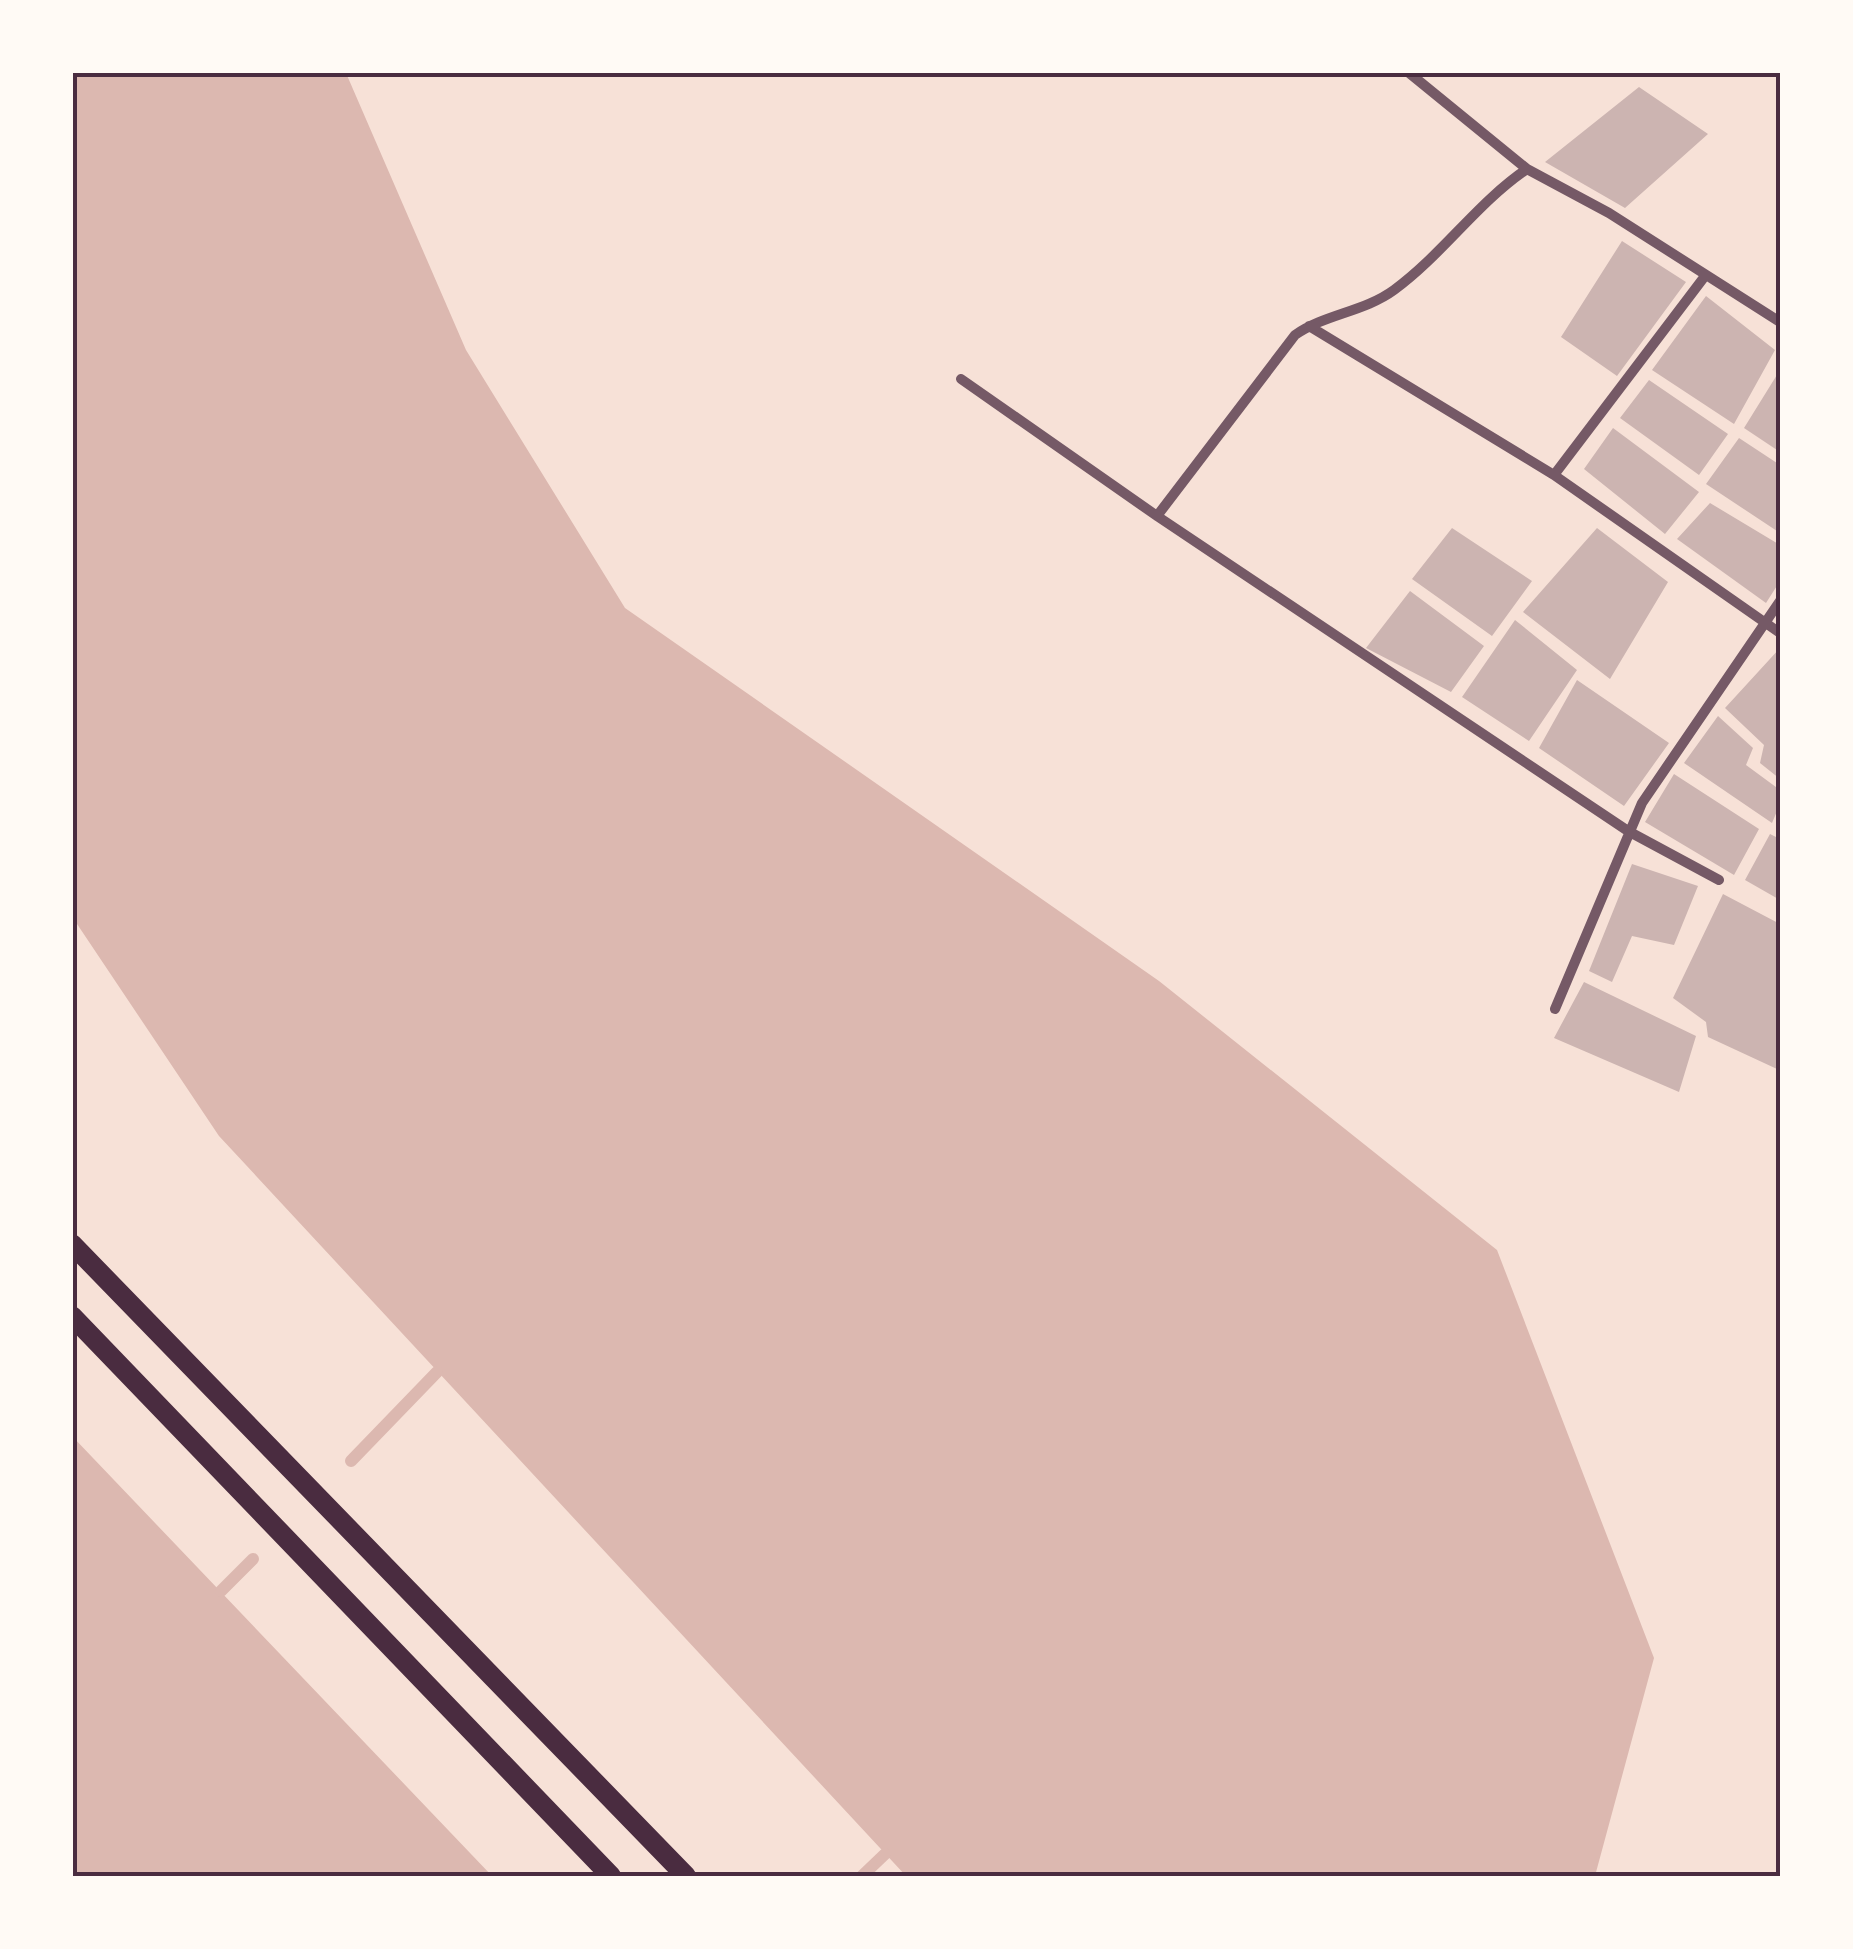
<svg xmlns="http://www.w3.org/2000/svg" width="1853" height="1949" font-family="Lato,sans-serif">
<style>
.water{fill:#dcb8b0}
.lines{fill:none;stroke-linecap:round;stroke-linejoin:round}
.stream{stroke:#dcb8b0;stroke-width:12}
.building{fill:#ccb4b1}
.minor{stroke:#755966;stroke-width:10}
.secondary{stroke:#4a2c40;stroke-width:20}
.neatline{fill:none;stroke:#4a2c40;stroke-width:4}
</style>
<rect width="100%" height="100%" fill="#f7e1d7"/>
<!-- water -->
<path class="water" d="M72 73H346L466 350 625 608 1159 981 1497 1250 1654 1658 1595 1876H906L219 1136 73 918Z
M72 1436 492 1876H73Z"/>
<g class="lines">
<!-- stream -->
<path class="stream" d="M351 1461 437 1372
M221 1591 253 1559
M862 1876 885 1854"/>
</g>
<!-- building -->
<path class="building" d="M1639 87 1708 134 1625 208 1545 162Z
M1622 241 1686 282 1617 376 1561 337Z
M1706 296 1775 350 1734 424 1652 370Z
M1780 370V452L1744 428Z
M1649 380 1728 434 1699 475 1620 418Z
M1613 428 1699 492 1665 534 1584 469Z
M1739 438 1780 465V533L1706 484Z
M1710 503 1780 545V581L1766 603 1677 539Z
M1452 528 1532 581 1492 636 1412 579Z
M1597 528 1668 582 1610 679 1523 612Z
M1410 591 1484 646 1451 692 1366 648Z
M1515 620 1577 670 1529 741 1462 697Z
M1780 648V779L1760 763 1764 745 1725 708Z
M1577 680 1669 743 1624 806 1539 748Z
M1718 716 1753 748 1746 765 1780 790V804L1772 823 1684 763Z
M1674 774 1759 829 1734 875 1645 822Z
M1770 834 1780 839V900L1745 880Z
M1632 864 1698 886 1674 945 1632 936 1612 982 1589 971Z
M1723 894 1780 924V1061L1777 1069 1708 1037 1706 1022 1673 998Z
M1584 982 1696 1036 1679 1092 1554 1038Z"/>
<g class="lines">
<!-- minor -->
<path class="minor" d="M1408 72 1527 169
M1309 326 1554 475 1780 633
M961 379 1157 516 1628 831 1719 880
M1554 475 1705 276
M1157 516 1295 335C1325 314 1364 312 1394 290 1443 254 1477 203 1527 169L1609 213 1780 322
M1555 1009 1642 803 1780 601"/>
<!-- secondary -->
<path class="secondary" d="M72 1244 686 1876
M72 1316 611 1876"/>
</g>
<!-- border -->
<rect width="1853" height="1949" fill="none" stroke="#fffaf5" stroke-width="150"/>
<rect x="75" y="75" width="1703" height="1799" class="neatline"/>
</svg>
